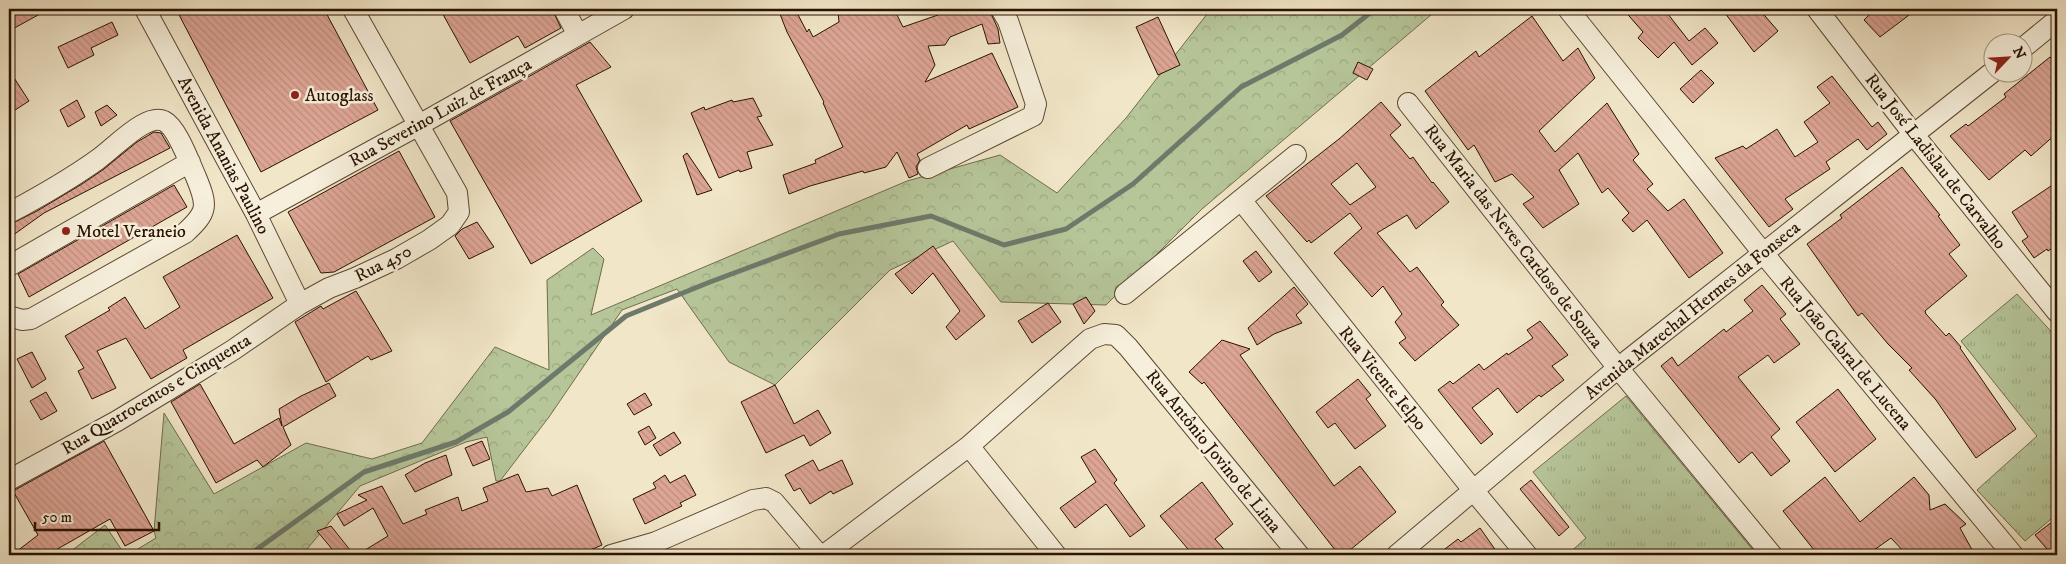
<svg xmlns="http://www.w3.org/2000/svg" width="2066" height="564" font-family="'IM FELL DW Pica',serif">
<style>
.grass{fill:url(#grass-tufts);stroke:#706c4c}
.forest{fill:url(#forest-crowns);stroke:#706c4c}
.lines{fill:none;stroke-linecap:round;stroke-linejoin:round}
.stream{stroke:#6d7a6b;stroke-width:5}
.building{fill:url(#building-back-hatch);stroke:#291200;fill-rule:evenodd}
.minor-casing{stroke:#5b4732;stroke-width:22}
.minor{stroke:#f6efdb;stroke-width:20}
.poi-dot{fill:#8f2418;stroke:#f6efdb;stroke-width:2}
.labels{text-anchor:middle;stroke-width:5;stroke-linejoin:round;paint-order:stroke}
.poi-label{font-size:18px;fill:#291200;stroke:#f6efdb;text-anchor:start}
.street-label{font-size:18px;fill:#291200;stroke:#f6efdb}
</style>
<defs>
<pattern id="grass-tufts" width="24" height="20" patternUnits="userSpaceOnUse" patternTransform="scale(1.25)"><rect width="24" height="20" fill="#b6c699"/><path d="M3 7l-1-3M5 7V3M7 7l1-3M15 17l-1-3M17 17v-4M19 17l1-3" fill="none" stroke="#9ca982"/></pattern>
<pattern id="forest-crowns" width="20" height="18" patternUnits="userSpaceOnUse" patternTransform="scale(1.25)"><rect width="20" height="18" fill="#b6c699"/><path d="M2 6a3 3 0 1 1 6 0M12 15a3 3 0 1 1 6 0" fill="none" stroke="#9ca982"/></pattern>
<pattern id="building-back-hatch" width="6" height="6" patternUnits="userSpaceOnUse" patternTransform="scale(1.25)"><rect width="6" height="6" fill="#dda595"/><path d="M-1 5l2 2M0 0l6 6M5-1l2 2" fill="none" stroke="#be8d7f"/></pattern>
</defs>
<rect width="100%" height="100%" fill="#f1e6c8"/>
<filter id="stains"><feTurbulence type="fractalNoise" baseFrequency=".004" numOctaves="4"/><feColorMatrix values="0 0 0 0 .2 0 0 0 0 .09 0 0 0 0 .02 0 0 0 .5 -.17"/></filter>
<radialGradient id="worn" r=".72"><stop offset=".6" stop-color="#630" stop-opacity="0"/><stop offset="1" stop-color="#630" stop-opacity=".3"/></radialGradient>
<!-- grass -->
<path class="grass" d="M2017 294 2057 338V514L2025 541 1977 490 2037 436 1961 341Z
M1626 396 1757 555H1567L1586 538 1533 472Z"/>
<!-- forest -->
<path class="forest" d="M1211 9H1438L1202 209 1106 305 1001 302 953 241 890 270 775 385 729 362 677 289 622 310 549 417 500 481H496L487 437 466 442 360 486 302 555H128L156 538 154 531 164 413 214 494 306 443 372 459 422 443 495 347 549 370 547 280 593 248 604 259 591 315 907 181 1000 155 1057 193 1126 118Z
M105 525 125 555H66Z"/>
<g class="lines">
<!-- stream -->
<path class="stream" d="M249 555 364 472 456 442 508 412 626 316 710 282 839 234 931 216 1004 245 1066 229 1133 184 1241 87 1342 35 1375 9"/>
</g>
<!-- building -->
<path class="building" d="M9 9H49L9 31Z
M176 9H324L378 110 261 172Z
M440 9H552L561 28 525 48 518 36 470 63Z
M778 9H795L807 32 809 29 813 37 839 22 838 12 844 9H855L859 15 873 9H894L903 27 938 15 934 9H989L998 29 1000 43 988 44 982 24 950 37 945 45 928 46 935 65 925 82 992 53 1018 107 969 129 967 125 917 154 920 160 916 167 918 174 909 178 897 152 886 167 864 173 863 171 810 186 789 194 783 175 816 163 815 160 843 147 823 103 824 102 787 32Z
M1623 9H1664L1689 41 1705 28 1718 43 1692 65 1674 42 1658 58 1638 38 1643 32Z
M1722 9H1759L1778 31 1754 52Z
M1875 9H1917L1880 37 1864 20Z
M1532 16 1563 61 1578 48 1595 78 1539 131 1555 152 1607 103 1639 154 1633 160 1653 184 1647 189 1668 211 1684 199 1723 253 1689 278 1647 220 1633 232 1622 220 1629 213 1608 188 1602 193 1578 153 1559 170 1579 204 1543 228 1523 204 1534 197 1512 174 1495 182 1474 145 1468 150 1425 91 1476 51 1479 57Z
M1158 17 1180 65 1158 75 1136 27Z
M112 22 118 35 91 48 94 55 68 68 58 47Z
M590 42 611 67 576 85 642 201 531 264 450 121Z
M2050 57 2057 66V133L2031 156 2025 150 1989 180 1950 136 1966 124 1968 126 2006 97 2004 94Z
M1358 62 1373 69 1367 80 1353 73Z
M9 70 29 101 9 114Z
M1701 70 1714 83 1693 103 1680 89Z
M1832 76 1872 127 1878 122 1887 134 1867 150 1858 139 1826 162 1830 169 1785 199 1793 209 1769 227 1715 158 1743 146 1746 149 1777 129 1795 157 1818 142 1804 122 1830 103 1817 87Z
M753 98 762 116 757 117 773 145 747 152 752 168 740 172 739 170 719 178 691 113 704 107 705 110 732 100 733 102Z
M77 100 85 117 68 127 60 110Z
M1381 102 1401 125 1390 135 1410 159 1413 157 1432 183 1433 182 1449 202 1416 229 1407 215 1377 233 1410 272 1417 267 1444 302 1441 305 1459 325 1415 361 1399 343 1406 338 1395 322 1402 314 1383 286 1372 297 1334 253 1362 228 1350 213 1311 243 1309 240 1307 242 1266 196 1339 139ZM1357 163 1376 187 1350 205 1331 184Z
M107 105 117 115 101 126 95 112Z
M154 132 161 133 170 148 44 213 9 238V225L37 211 82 184 104 169 137 142Z
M399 151 435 217 334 272 321 273 288 212Z
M687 153 712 190 697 195 683 156Z
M1902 167 1940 215 1938 216 1960 245 1949 254 1967 276 1925 311 1926 314 1946 336 1949 333 1961 347 1960 348 2016 429 1976 458 1936 400 1909 370 1912 368 1888 344 1862 313 1858 316 1807 244 1842 218 1840 215Z
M2057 182V245L2048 251 2047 249 2034 258 2022 241 2028 237 2012 212Z
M174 185 187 207 29 297 18 274Z
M477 222 494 247 469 259 455 236 462 229Z
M237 235 273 298 183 350 187 358 151 379 126 338 97 351 116 388 92 399 78 371 84 368 65 336 110 310 108 308 125 297 145 329 180 307 163 277Z
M933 246 985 316 956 340 946 327 960 311 933 273 912 294 895 274Z
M1256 251 1272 272 1259 282 1243 261Z
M1762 285 1786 314 1780 319 1800 344 1774 363 1768 355 1738 377 1780 429 1771 437 1790 461 1771 476 1752 452 1739 463 1661 366 1672 357 1678 366 1724 329 1726 332 1753 311 1744 300Z
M1294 287 1308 304 1296 315 1302 323 1274 334 1257 345 1248 328Z
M356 291 392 351 371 360 368 356 326 382 295 322 321 306 323 309Z
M1086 297 1095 311 1084 324 1073 304Z
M1048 303 1061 322 1032 343 1018 321Z
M1540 321 1568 355 1552 366 1564 380 1541 397 1539 395 1517 413 1498 388 1472 408 1493 434 1481 444 1438 390 1450 381 1453 384 1479 364 1484 370 1507 353 1508 355 1533 338 1527 330Z
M1222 340 1250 349 1240 355 1334 486 1360 466 1396 512 1344 555H1339L1204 382 1202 384 1189 372Z
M32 352 46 379 32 388 17 359Z
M1358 379 1371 395 1366 399 1386 426 1355 449 1335 423 1328 428 1316 412Z
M329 383 336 396 283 427 291 445 263 467 257 460 216 483 171 402 200 384 234 444 279 418 282 426 279 409 301 396Z
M775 385 794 424 818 410 831 433 810 446 804 435 766 453 741 402Z
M1838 389 1876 439 1835 472 1796 422Z
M46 392 57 411 41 420 30 401Z
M645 393 652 405 634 415 627 404Z
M649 426 656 438 645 445 638 432Z
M674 432 681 443 660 456 653 445Z
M104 441 154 531 125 546 110 519 47 555H12L38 535 13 491Z
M482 441 490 459 473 466 465 448Z
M1095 449 1117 480 1114 483 1145 526 1130 537 1106 504 1075 528 1060 508 1096 482 1081 457Z
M446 455 452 475 415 492 405 475 425 463Z
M813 460 819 471 842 460 853 484 833 494 831 491 810 504 800 488 794 491 785 475Z
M518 474 526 492 548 488 552 496 577 485 602 545 579 555H357L388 536 373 508 344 526 337 514 367 500 358 495 382 486 403 524 427 514 425 510 458 497 462 511 488 501 483 488Z
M665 475 670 483 685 475 696 495 680 503 682 506 645 524 633 499 656 488 653 483Z
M1825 477 1860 522 1914 477 1929 495 1930 510 1945 504 1966 524 1960 528 1975 555H1907L1891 538 1867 555H1818L1783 511Z
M1531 480 1569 527 1559 536 1520 489Z
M1202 482 1233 524 1215 539 1229 555H1193L1160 516Z
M2057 518V555H2052L2035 535Z
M331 526 354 555H337L317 531Z
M1480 528 1499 555H1437L1458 539 1461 542Z"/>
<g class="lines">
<defs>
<path id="minor" d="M145 9 256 214 300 304
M564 9 578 35
M1568 9 1763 253 2013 555
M1817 9 1914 135 2057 312
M2024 47 2057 20
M1408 103 1618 368 1772 555
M928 168 1033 116 1036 104 1008 21 1001 9
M1241 200 1473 490 1527 555
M9 213C39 197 69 180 97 160 112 149 126 134 142 125 149 121 157 118 164 121 177 127 190 164 196 177 208 206 208 212 185 233L31 319 22 320 9 316
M256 214 419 125 624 9
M9 266 190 162
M1125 294 1296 155
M969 446 1056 555
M9 480 117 421 178 384 233 350 300 304 329 288 355 278 396 259 429 240 450 225 459 212 457 193 353 9
M611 555 656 542 753 500 766 498 774 502 819 555
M824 555 969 446 1090 339 1104 334 1116 335 1128 347 1299 555
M1397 555 1618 368 1994 71"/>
</defs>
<!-- minor casing -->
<use href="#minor" class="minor-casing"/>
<!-- minor -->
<use href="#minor" class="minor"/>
</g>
<!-- markers -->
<g class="poi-dot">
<circle cx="295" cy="95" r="5"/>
<circle cx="66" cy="231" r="5"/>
</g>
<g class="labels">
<!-- poi labels -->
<g class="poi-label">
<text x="305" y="101">Autoglass</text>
<text x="76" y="237">Motel Veraneio</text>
</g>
<!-- street labels -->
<g class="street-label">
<text transform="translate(440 112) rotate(-29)" y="6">Rua Severino Luiz de França</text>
<text transform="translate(224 155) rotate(62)" y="6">Avenida Ananias Paulino</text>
<text transform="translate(1936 161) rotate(52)" y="6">Rua José Ladislau de Carvalho</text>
<text transform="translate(1514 236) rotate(52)" y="6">Rua Maria das Neves Cardoso de Souza</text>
<text transform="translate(383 263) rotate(-27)" y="6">Rua 450</text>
<text transform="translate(1692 310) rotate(-39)" y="6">Avenida Marechal Hermes da Fonseca</text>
<text transform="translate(1846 353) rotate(50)" y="6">Rua João Cabral de Lucena</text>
<text transform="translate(1383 378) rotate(51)" y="6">Rua Vicente Ielpo</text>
<text transform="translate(156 394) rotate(-31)" y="6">Rua Quatrocentos e Cinquenta</text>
<text transform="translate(1214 451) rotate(51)" y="6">Rua Antônio Jovino de Lima</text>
</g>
</g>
<!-- margin -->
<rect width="2066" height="564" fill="none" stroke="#f1e6c8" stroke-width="30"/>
<rect x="10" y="10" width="2046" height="544" fill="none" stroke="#291200" stroke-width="2.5"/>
<rect x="15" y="15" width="2036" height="534" fill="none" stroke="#291200"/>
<!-- north arrow -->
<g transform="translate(2008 58) rotate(65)"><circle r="24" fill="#f6efdb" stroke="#a49783"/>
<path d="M0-4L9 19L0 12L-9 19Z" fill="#8f2418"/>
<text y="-8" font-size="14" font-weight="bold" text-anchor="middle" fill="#291200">N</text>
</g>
<!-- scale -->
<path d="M35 522v8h124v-8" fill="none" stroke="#291200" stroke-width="2.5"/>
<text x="42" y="522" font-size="15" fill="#291200" stroke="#f6efdb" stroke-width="4" paint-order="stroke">50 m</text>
<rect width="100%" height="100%" filter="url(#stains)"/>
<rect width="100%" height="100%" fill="url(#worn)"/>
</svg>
